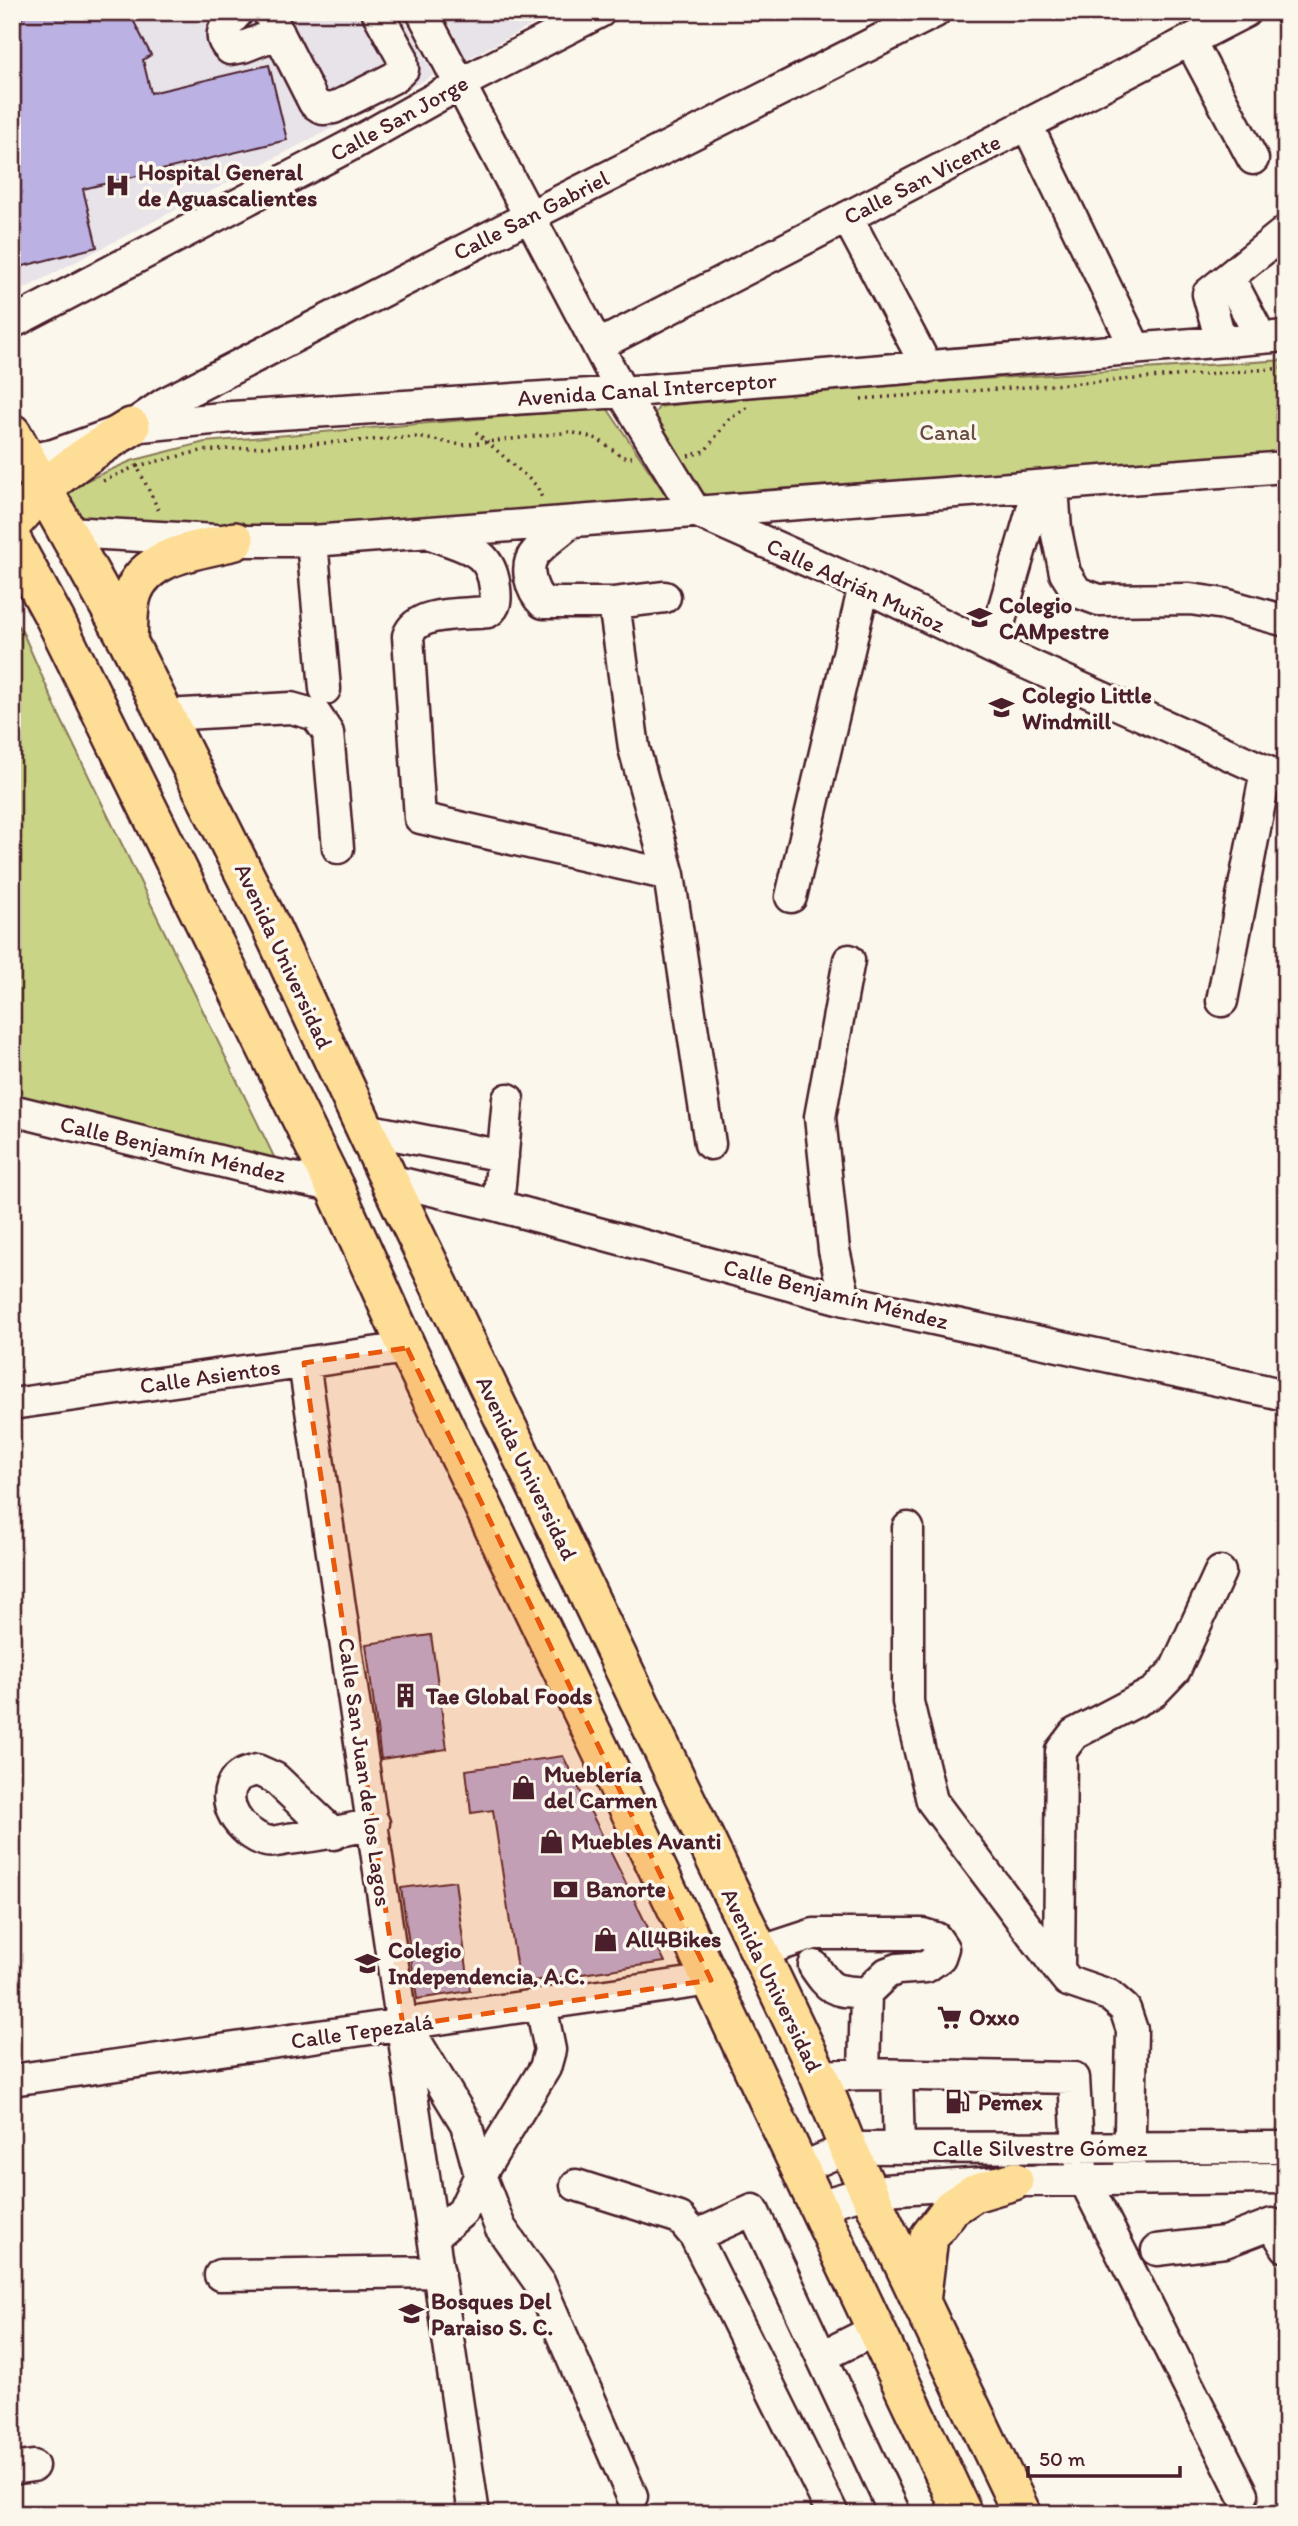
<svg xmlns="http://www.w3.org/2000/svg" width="1298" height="2526" font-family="Itim,sans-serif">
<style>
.built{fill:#e8e2e9}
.green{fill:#c9d487;stroke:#8a7a59;stroke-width:2}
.building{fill:#bbb1e2;stroke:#4a1f2b;stroke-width:2}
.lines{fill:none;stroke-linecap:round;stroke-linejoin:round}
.minor-casing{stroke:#4a1f2b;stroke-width:35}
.major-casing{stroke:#4a1f2b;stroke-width:42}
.path{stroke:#4a1f2b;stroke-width:3.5;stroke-dasharray:2 5;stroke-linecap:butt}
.minor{stroke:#fbf7ec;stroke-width:30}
.major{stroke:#fede96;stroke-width:37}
.marked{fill:#e8590c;fill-opacity:0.2;stroke:#e8590c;stroke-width:5;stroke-dasharray:14 9;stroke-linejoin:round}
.labels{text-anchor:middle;stroke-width:7;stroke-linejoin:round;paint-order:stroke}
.street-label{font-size:23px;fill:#4a1f2b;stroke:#fbf7ec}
.poi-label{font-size:23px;font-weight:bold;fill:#4a1f2b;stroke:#fbf7ec;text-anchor:start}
.park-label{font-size:23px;fill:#6a4c42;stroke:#fbf7ec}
</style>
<rect width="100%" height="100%" fill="#fbf7ec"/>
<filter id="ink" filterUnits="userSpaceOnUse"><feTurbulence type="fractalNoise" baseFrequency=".0143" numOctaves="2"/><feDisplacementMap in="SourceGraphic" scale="14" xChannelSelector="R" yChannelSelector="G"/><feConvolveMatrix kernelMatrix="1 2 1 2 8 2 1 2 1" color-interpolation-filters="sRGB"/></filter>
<g filter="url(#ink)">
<!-- built -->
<path class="built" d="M12 12H401L434 75 12 295Z
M443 12H557L467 59Z"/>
<!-- green -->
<path class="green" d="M1286 360V457L709 502 655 424 653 416 659 407 682 404 951 381Z
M607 408 667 497 661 508 232 539 78 531 60 492 131 461 205 442Z
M12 617 23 633 59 715 278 1165 12 1098Z"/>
<!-- building -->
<path class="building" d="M32 12H129L151 55 143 60 151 93 269 65 287 140 83 189 97 247 12 269V24Z
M431 1635 447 1749 381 1759 366 1644Z
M563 1756 665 1962 519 1983 493 1810 471 1813 466 1770Z
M455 1881 470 1991 417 1999 401 1888Z"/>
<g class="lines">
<defs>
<path id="minor" d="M238 12C226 25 215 35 230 49L243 47 279 33
M268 12 314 103 323 109 334 108 395 77 403 69 402 57 377 12
M422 12 622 392 695 511 864 586 992 648 1286 780
M1190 41 1253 159
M1027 125 1136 349
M847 217 927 367
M1229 277 1261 338
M12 323 353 144 460 84 600 12
M1221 341 1208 294 1286 231
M599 345 1245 12
M133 425 165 403 530 216 935 12
M27 460 53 455 131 427 232 417 622 392 1286 336
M1053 486 1056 530 1065 573 1077 592 1099 600 1190 599 1224 604 1286 621
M570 523C559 532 546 541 536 552 523 566 531 591 543 603H614L665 597
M67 532 235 541H312L1286 467
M434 535C466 548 491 549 495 588 496 598 497 606 488 612 463 615 417 610 408 636L420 818 669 875
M312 541 325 689
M614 603 634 748 669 875 710 1144
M992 648 1039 486
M166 715 291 708 316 715 328 733 338 848
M791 897 864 586
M1222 1001 1266 771
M12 1110 268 1173 334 1186
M365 1129 503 1156
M389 1180 498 1206 845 1300 1286 1395
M498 1206 508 1099
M845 1300 834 1250 820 1117 849 960
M304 1363 474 2514
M12 1404 407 1348
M908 1528V1702L932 1801 1059 1970
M334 1834 275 1778 257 1770C251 1772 242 1773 237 1778 216 1801 241 1834 266 1841 272 1843 281 1840 288 1839 317 1836 345 1831 374 1823
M759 1952 814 1934H923L936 1938 943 1948 940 1957 926 1967 898 1969 887 1973 866 1993 864 2074
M814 1966C832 1993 834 1990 866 1993
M406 2036 417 2043 466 2124 480 2175 500 2227 539 2282 632 2496
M819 2076 864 2074 1074 2078 1078 2149 1085 2181 1243 2494
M897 2076 899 2148
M12 2080 711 1980
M799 2169 848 2148 1286 2147
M1129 2180 1132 2030 1125 2009 1109 1995 1068 1981 1059 1970 1061 1751 1074 1734 1154 1692 1175 1670 1220 1572
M576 2185 680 2218 695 2236 833 2514
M817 2206 870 2191 1014 2181 1286 2178
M695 2236 753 2210 895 2514
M433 2237 463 2211 480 2175 545 2068 550 2050 541 2005
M1157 2250 1225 2242 1272 2224 1286 2247
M220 2275 439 2272
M823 2356 875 2330
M12 2469 33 2466"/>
<path id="major" d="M12 433 128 641 270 925 389 1180 819 2076 848 2148 1022 2514
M12 524C24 512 34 498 46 487 72 464 101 445 131 427
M12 540 55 619 334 1186 407 1348 711 1980 963 2514
M128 641C129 626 128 607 133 593 146 554 201 550 235 541
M921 2302 929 2237 951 2208 974 2193 1014 2181"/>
</defs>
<!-- minor casing -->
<use href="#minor" class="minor-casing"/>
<!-- major casing -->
<use href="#major" class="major-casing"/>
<!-- path -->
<path class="path" d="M861 399 1286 368
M476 432 537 486 542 498
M688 456 705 451 729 419 748 407
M137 466 201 451 417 437 462 445 570 432 598 439 622 457H632
M103 481 137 466 159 511"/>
<!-- minor -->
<use href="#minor" class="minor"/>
<!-- major -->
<use href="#major" class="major"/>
</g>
</g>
<!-- marked area -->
<path class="marked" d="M407 1348 711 1980 403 2026 304 1363Z"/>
<!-- icons -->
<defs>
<symbol id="hospital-bare" viewBox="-9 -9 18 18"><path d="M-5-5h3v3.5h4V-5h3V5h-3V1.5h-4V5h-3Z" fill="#4a1f2b" stroke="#fbf7ec" stroke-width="2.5" paint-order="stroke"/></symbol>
<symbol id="school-bare" viewBox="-9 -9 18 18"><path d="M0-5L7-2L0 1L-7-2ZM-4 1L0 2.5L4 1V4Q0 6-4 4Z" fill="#4a1f2b" stroke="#fbf7ec" stroke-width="2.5" paint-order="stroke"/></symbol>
<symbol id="building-bare" viewBox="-9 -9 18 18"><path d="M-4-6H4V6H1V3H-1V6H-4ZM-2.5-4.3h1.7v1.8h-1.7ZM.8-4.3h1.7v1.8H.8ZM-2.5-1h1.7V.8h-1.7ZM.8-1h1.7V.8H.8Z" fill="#4a1f2b" stroke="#fbf7ec" stroke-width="2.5" paint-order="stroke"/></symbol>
<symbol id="shop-bare" viewBox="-9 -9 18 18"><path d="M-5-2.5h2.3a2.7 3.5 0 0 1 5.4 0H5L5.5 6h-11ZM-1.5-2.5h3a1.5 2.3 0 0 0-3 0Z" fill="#4a1f2b" stroke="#fbf7ec" stroke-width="2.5" paint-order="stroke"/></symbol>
<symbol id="bank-bare" viewBox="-9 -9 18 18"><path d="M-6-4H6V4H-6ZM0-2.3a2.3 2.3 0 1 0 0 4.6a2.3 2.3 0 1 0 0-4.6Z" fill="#4a1f2b" stroke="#fbf7ec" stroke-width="2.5" paint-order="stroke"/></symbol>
<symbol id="supermarket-bare" viewBox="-9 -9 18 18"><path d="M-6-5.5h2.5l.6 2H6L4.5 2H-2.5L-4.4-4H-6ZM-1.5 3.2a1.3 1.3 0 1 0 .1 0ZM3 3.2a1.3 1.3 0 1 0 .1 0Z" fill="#4a1f2b" stroke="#fbf7ec" stroke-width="2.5" paint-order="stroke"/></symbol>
<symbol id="fuel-bare" viewBox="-9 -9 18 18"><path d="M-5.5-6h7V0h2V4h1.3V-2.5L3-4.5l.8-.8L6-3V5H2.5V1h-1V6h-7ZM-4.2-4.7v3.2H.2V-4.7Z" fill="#4a1f2b" stroke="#fbf7ec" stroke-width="2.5" paint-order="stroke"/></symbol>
</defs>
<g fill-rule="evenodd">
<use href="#hospital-bare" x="100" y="168" width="35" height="35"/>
<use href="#school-bare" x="962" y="600" width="35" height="35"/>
<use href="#school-bare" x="984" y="690" width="35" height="35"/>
<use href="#building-bare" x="388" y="1678" width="35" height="35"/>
<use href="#shop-bare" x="506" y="1770" width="35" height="35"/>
<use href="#shop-bare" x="534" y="1824" width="35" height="35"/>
<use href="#bank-bare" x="548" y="1872" width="35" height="35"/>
<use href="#shop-bare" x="588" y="1922" width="35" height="35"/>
<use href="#school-bare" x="350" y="1946" width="35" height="35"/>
<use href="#supermarket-bare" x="932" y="2000" width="35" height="35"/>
<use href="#fuel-bare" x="940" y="2084" width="35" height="35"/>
<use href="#school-bare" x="394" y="2296" width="35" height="35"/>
</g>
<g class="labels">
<!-- street labels -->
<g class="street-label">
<text transform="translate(399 118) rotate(-29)" y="8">Calle San Jorge</text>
<text transform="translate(922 179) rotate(-27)" y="8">Calle San Vicente</text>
<text transform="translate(531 215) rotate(-27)" y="8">Calle San Gabriel</text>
<text transform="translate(647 389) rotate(-4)" y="8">Avenida Canal Interceptor</text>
<text transform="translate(856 585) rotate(25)" y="8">Calle Adrián Muñoz</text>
<text transform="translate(284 956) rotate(65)" y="8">Avenida Universidad</text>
<text transform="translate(173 1149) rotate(13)" y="8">Calle Benjamín Méndez</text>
<text transform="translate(836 1294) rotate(14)" y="8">Calle Benjamín Méndez</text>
<text transform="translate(210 1376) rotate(-8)" y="8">Calle Asientos</text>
<text transform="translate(527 1468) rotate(64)" y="8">Avenida Universidad</text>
<text transform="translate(365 1772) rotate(82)" y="8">Calle San Juan de los Lagos</text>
<text transform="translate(772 1980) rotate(64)" y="8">Avenida Universidad</text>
<text transform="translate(362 2031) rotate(-8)" y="8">Calle Tepezalá</text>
<text x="1040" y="2156">Calle Silvestre Gómez</text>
</g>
<!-- poi labels -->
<g class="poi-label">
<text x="138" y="180">Hospital General<tspan x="138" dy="26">de Aguascalientes</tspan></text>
<text x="999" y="613">Colegio<tspan x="999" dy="26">CAMpestre</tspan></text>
<text x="1022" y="703">Colegio Little<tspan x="1022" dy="26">Windmill</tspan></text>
<text x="426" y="1704">Tae Global Foods</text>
<text x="544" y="1782">Mueblería<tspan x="544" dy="26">del Carmen</tspan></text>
<text x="571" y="1849">Muebles Avanti</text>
<text x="586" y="1897">Banorte</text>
<text x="626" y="1947">All4Bikes</text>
<text x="388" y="1958">Colegio<tspan x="388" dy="26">Independencia, A.C.</tspan></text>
<text x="969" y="2025">Oxxo</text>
<text x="978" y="2110">Pemex</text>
<text x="431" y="2309">Bosques Del<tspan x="431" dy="26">Paraiso S. C.</tspan></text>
</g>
<!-- park labels -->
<g class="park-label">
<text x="948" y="440">Canal</text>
</g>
</g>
<!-- margin -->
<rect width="1298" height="2526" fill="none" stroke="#fbf7ec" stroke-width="42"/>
<rect x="21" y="21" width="1256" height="2484" fill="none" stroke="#4a1f2b" stroke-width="2.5" filter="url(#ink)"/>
<!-- scale -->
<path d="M1028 2466v10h152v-10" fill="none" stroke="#4a1f2b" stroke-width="3.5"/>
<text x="1039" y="2466" font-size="21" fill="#4a1f2b" stroke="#fbf7ec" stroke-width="5" paint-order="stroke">50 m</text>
</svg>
